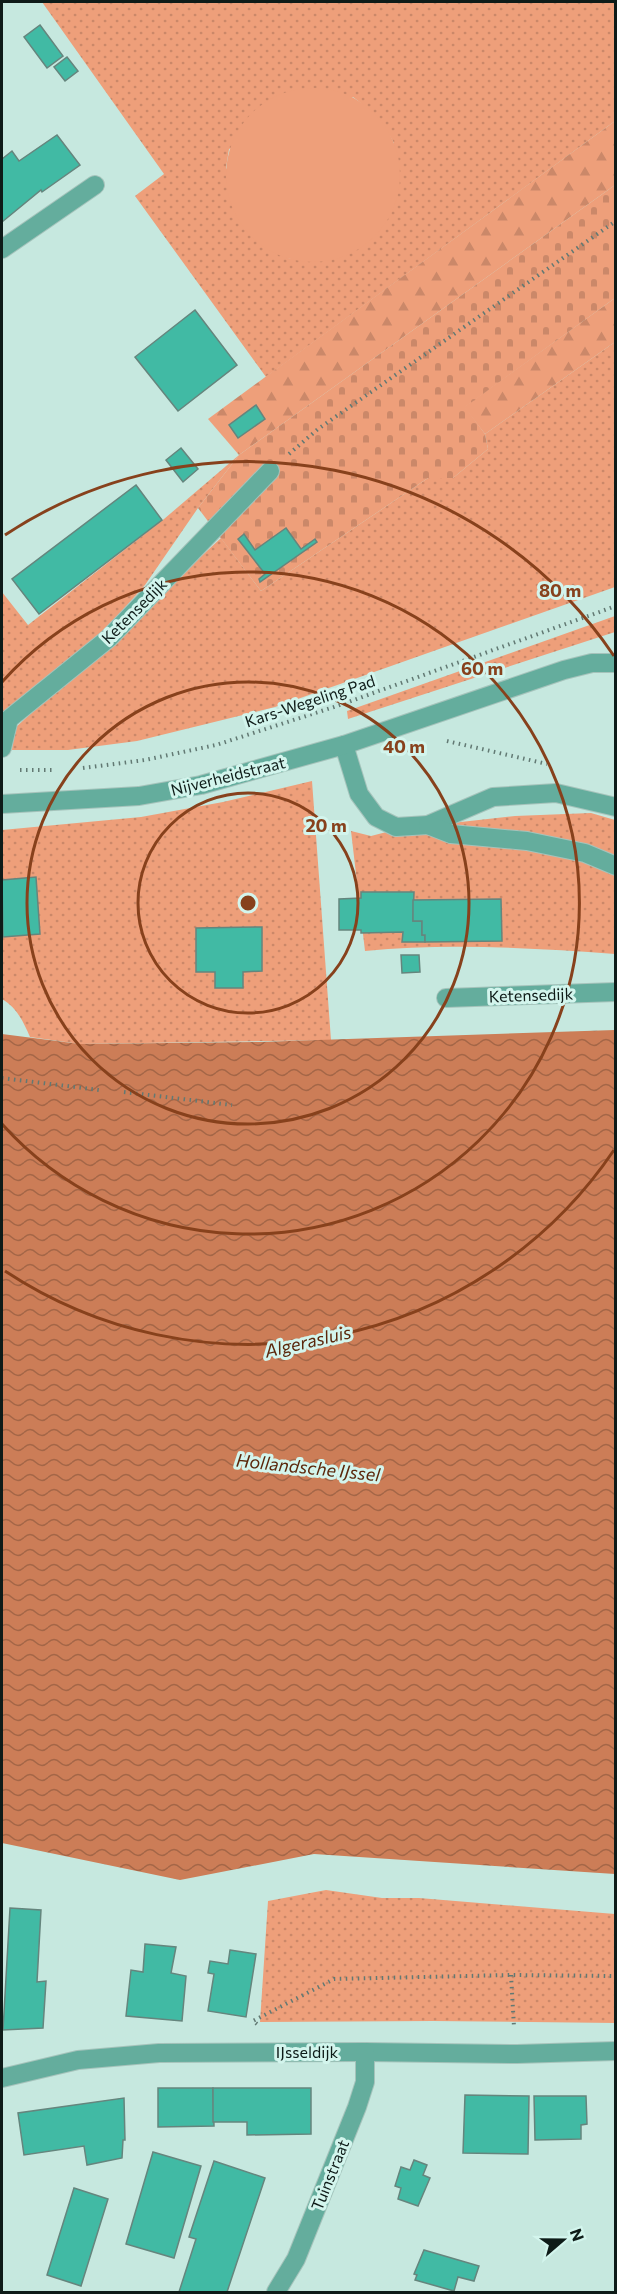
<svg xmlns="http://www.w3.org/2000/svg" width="617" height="2294" viewBox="0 0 617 2294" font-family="Commissioner,sans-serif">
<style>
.grass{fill:url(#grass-dots);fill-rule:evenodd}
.forest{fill:url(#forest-firs)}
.cemetery{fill:url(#cemetery-stones)}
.green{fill:#ee9f7a}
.water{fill:url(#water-waves)}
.building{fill:#41baa4;stroke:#65857d;stroke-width:1.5}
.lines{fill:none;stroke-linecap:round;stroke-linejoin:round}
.minor-casing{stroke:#a5c3bb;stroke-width:20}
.path{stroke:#627973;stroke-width:4;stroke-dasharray:1.5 4.5;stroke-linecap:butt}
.minor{stroke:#64ad9d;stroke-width:18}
.ring{fill:none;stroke:#87411c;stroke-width:3}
.labels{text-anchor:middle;stroke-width:6;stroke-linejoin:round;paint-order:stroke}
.street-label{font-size:16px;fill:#0e1b18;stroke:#d3f5ed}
.water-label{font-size:18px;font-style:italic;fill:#5b270b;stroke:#d3f5ed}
.centre{fill:#87411c;stroke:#d3f5ed;stroke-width:3}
.ring-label{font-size:18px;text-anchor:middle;font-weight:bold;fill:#87411c;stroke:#d3f5ed;stroke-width:6;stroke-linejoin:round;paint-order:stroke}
</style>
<defs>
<pattern id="grass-dots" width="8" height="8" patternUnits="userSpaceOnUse" patternTransform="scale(1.5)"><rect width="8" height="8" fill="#ee9f7a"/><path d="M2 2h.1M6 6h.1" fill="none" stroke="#cb8869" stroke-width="1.8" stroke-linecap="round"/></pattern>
<pattern id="forest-firs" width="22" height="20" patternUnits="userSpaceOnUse" patternTransform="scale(1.5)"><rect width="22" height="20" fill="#ee9f7a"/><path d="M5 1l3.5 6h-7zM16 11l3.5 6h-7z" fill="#cb8869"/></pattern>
<pattern id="cemetery-stones" width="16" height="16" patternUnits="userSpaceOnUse" patternTransform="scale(1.5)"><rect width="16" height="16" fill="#ee9f7a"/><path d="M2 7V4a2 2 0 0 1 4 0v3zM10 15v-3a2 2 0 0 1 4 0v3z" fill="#cb8869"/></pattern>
<pattern id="water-waves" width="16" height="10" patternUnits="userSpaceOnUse" patternTransform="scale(1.5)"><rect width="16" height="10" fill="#cc7d57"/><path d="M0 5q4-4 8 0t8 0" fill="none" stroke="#a46647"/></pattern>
</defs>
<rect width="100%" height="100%" fill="#c6e8df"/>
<!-- grass -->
<g class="grass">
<path d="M42,2h573v119l-349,256 -131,-181 29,-22zM353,97c19,14 30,26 41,46l-34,104c-24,13 -45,16 -72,11l-62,-90 3,-19z"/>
<path d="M615,342v245l-340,120 -138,34 -69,9h-56l2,-21 207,-191 40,53 167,-113h25l35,-29 -3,-15z"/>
<path d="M239,455l-41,53 -53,77 -59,66 -84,63v-122l26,33 136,-106z"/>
<path d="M615,616v16l-267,87 -1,-8z"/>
<path d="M312,781l19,259 -251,4 -50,-7c-7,-16 -13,-29 -28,-38v-169l139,-13 82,-15z"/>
<path d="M591,813l24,7v134c-83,-6 -167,-11 -250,-3l-14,-120 20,5 27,-7 117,-13z"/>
<path d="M326,1890l56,8h37l196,16v109l-182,-2 -173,1 8,-121z"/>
</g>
<!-- forest -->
<g class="forest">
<path d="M615,121v64l-376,270 -31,-36z"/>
<path d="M615,298v44l-130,92 -21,-27z"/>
</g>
<!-- cemetery -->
<path class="cemetery" d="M615,185v113l-150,109 20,27 3,15 -35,29h-25l-167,113 -63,-83 41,-53z"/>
<!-- green -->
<circle class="green" cx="313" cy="175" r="87"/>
<!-- water -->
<path class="water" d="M615,1030v844l-301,-20 -134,26 -178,-37v-809l78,10 179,-2z"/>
<!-- building -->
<g class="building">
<path d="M40,25l23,31 -16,12 -23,-31z"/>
<path d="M67,57l11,14 -13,10 -11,-14z"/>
<path d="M57,135l23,30 -38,27 -1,-2 -39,32v-63l10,-8 7,10z"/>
<path d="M195,310l42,55 -59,46 -43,-54z"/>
<path d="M256,405l9,14 -27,19 -9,-13z"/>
<path d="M181,448l17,21 -15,13 -17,-22z"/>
<path d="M136,485l26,35 -123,94 -27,-35z"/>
<path d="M286,528l15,21 14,-10 2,3 -57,40 -1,-3 6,-5 -27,-35 6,-5 11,16z"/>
<path d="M36,877l4,57 -37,3 -1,-57z"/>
<path d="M361,892h53l-1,29h9v14h3v7h-23l1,-10 -42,1v-3h-22v-31l22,-1z"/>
<path d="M501,899l1,42 -77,1v-7h-3v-14h-9v-21z"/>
<path d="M262,927v44l-19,1v16h-28v-16h-19v-44z"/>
<path d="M401,955h18l1,17 -18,1z"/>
<path d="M10,1908l31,2 -4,72 9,-1 -3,47 -40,2z"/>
<path d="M145,1944l31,3 -5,26 15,3 -4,45 -56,-5 5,-46 12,2z"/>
<path d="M230,1950l26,4 -10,63 -38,-6 6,-37 -6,-1 2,-12 18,3z"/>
<path d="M158,2088h55l1,38 -56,1z"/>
<path d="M213,2088h98v46l-64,1v-13h-34z"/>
<path d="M465,2095l64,1 -1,58 -65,-1z"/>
<path d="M534,2096h52l1,28 -6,1v14l-46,1z"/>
<path d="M124,2098l1,42h-2l-1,18 -35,7 -3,-19 -60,9 -6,-42z"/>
<path d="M153,2152l48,14 -27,92 -48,-14z"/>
<path d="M414,2160l13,5 -4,10 7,3 -12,28 -20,-7 3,-11 -6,-2 6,-19 9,3z"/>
<path d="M214,2161l51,17 -38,114h-48l17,-53 -7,-2z"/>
<path d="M74,2188l34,11 -27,87 -34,-11z"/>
<path d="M424,2250l55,16 -5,15 -16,-4 -4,14 -39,-11 2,-5 -3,-1z"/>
</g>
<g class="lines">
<!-- minor casing -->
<g class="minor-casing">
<g id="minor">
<path d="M2,249l93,-64"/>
<path d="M344,745l15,49 17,23 20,10 32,-2 65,-28 63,-4 60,14"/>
<path d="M2,748l7,-29 100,-81 161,-167"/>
<path d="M2,804l137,-8 62,-11 143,-40 220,-75 28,-7h24"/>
<path d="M428,825l23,9 76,7 58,12 31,13"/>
<path d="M446,998l170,-6"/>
<path d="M2,2078l76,-18 81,-7 206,-1 152,2 99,-3"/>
<path d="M276,2292l20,-33 61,-152 8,-25v-30"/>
</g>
</g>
<!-- path -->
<g class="path">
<path d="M289,454l29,-25 298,-208"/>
<path d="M447,741l100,23"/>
<path d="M83,768l62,-8 71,-15 121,-39 279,-100"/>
<path d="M20,770h32"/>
<path d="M2,1078l97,12"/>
<path d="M124,1092l108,13"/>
<path d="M511,1975l3,52"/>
<path d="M257,2024l-4,-3 81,-42 177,-4 105,1"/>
</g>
<!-- minor -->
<use href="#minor" class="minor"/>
</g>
<!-- distance rings -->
<g class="ring">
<circle cx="248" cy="903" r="110"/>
<circle cx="248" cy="903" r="221"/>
<path d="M2 682A331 331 0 1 1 2 1124"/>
<path d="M614 1150A441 441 0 0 1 5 1271M5 535A441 441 0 0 1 614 656"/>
</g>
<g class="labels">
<!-- street labels -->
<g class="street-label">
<text transform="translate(134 611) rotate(-45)" y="6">Ketensedijk</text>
<text transform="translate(310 701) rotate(-18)" y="6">Kars-Wegeling Pad</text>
<text transform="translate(228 776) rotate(-14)" y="6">Nijverheidstraat</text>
<text transform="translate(531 995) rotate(-2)" y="6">Ketensedijk</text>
<text x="307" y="2058">IJsseldijk</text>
<text transform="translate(330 2175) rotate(-68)" y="6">Tuinstraat</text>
</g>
<!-- water labels -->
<g class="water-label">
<text transform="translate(308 1342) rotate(-13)" y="6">Algerasluis</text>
<text transform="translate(308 1468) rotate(6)" y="6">Hollandsche IJssel</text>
</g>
</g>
<circle cx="248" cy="903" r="9" class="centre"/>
<g class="ring-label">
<text x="560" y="597">80 m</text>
<text x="482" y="675">60 m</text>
<text x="404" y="753">40 m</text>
<text x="326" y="832">20 m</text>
</g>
<!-- border -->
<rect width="617" height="2294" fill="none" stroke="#0e1b18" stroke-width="6"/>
<!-- north arrow -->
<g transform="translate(563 2240) rotate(70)" stroke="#d3f5ed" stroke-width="4.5" paint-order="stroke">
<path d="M0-4.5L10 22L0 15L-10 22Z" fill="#0e1b18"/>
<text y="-9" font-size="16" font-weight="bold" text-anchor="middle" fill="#0e1b18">N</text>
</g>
</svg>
